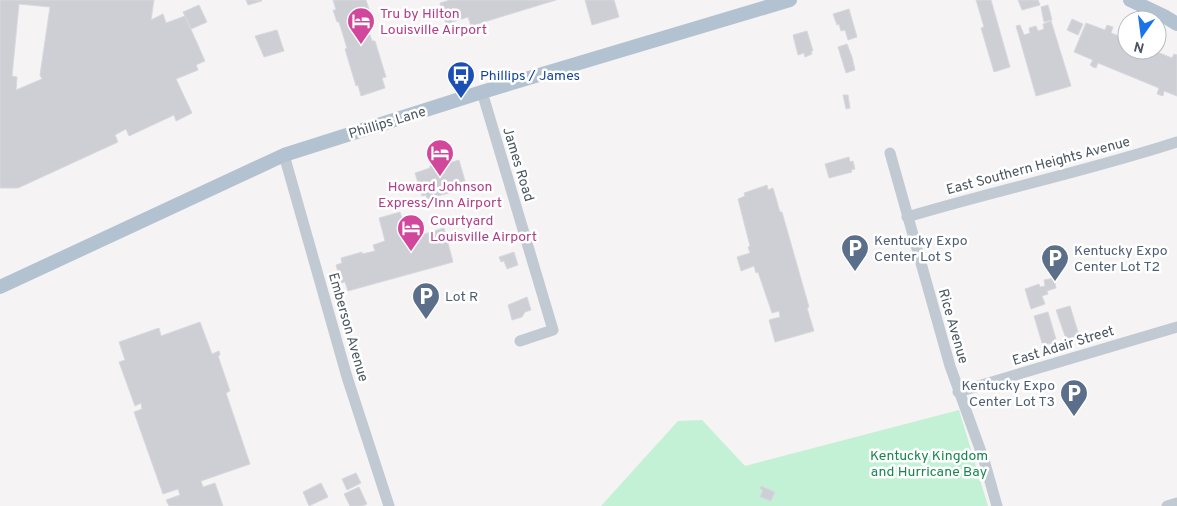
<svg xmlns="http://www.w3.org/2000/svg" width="1177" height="506" viewBox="0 0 1177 506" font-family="Overpass,sans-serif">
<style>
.green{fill:#c3f1d5}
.building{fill:#cdcfd5;stroke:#d7d9de;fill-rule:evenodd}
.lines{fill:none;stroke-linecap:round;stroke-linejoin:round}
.minor{stroke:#c1cad2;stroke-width:11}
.major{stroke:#b3c2d1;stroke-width:14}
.labels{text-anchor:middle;stroke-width:5;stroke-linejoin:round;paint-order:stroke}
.hotel-label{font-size:14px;fill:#b23c85;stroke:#fff;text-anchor:start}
.transit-label{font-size:14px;fill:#164399;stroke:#fff;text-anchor:start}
.street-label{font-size:14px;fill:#4a5661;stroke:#fff}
.service-label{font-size:14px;fill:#4e5e75;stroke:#fff;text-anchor:start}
.park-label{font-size:14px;fill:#17864f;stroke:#fff}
</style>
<rect width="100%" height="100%" fill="#f5f3f3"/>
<!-- green -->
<path class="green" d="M959,410l29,96h-387l77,-85 24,-1 43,46z"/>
<!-- building -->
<g class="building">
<path d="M0,0h154l-3,20 12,-6 3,9 19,-7 20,45 -9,4 2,5 -22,9 16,34 -16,8 -2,-6 -45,21 -3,-7 -11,6 3,7 -100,46h-18zM19,4l31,3 -10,68 2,4 -26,11 1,-13 -5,-1z"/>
<path d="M246,0h15l1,1 -14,4z"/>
<path d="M333,0h33l8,24 -7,2 5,15h3l11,36 -4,1 3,10 -24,8 -3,-11 -2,1 -11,-37 2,-1 -8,-26h-2l-4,-12h3z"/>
<path d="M450,0h106l-85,26 -3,-9 -22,7 -6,-21z"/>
<path d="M585,0h29l5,17 -27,8z"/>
<path d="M976,0h15l19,67 -16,5 -13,-44 3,-1z"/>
<path d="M1018,0h20l2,5 -18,5z"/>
<path d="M199,5l8,17 -16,7 -8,-17z"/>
<path d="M1048,5l4,15 -8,2 -3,-15z"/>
<path d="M849,9l8,28 -9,3 -3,-10 -4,1 -2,-7 -2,1 -4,-11z"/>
<path d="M1072,19l11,5 -5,11 -11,-5z"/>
<path d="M1051,21l20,65 -35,10 -20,-70 4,-1 4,10 6,-2 -1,-5 7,-2 2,5 6,-2 -1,-5z"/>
<path d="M1086,23l19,7 2,-5 6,2 -2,6 16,6v11h25l20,8 2,-4 3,1v41l-13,-5 -1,5 -6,-2 2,-6 -61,-25 -2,5 -3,-1 -3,-2 3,-5 -19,-8z"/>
<path d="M277,30l7,21 -20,6 -9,-21z"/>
<path d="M807,31l6,20h-2l1,3 -7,3 -1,-4 -6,2 -5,-20z"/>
<path d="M847,44l5,13 3,13 -9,3 -8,-26z"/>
<path d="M843,95h5l2,13 -4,1z"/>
<path d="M849,157l1,5 3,-1 2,8 -4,1 1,2 -23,6 -4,-14z"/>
<path d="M459,160l8,28 -40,11 -1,-4 -4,1 -7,-23 15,-5v-2l19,-5v2z"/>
<path d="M767,185l1,5 5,-2 7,24h2l27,95 -2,1 7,23 -39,11 -6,-22 11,-3 -1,-6 -7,2 -14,-41 -2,1 -2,-7 -13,5 -4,-14 13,-4 -2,-6 2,-1 -12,-47 7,-3 -1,-3z"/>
<path d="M400,212l7,23h1l2,6 12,-4 -1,-2 23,-7 9,34 -105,29 -3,-9 -4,1 -5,-18 6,-2 -1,-5 21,-6v2l13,-3 -2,-6 12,-4 -6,-23z"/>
<path d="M514,252l4,13 -11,4 -3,-8 -3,1 -2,-5z"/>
<path d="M1054,278l2,10 -9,3 1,3 -6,2 3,8 -14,5 -6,-20 14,-5 1,3 5,-1 -1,-6z"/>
<path d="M527,297l4,13 -6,2 -3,5 -10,3 -4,-15z"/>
<path d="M1070,306l8,26 -2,1 1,3 -10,3 -1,-3h-1l-9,-26z"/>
<path d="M1048,312l8,27 -2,1 1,2 -10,3v-2h-3l-8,-27z"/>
<path d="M200,322l12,32 7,-3 1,4 -2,1 12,35 -4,2 24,71 -49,17 2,6 12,-4 8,23h-54l-3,-6 14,-5 -2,-6 -15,5 -29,-82 8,-3 -1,-6 -6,3 -16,-44 6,-2 -6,-18 40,-14 2,8z"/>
<path d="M356,473l5,10 -14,7 -5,-11z"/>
<path d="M321,483l7,14 -19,9 -6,-14z"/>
<path d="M761,486l14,6 -4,9 -11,-4 3,-7 -3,-1z"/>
<path d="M359,487l8,17 -5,2h-12l-6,-12z"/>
</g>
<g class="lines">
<!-- minor -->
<g class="minor">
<path d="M482,92l71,238 -33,11"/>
<path d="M890,153l60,213 34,94 13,46"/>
<path d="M284,155l63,222 42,129"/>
<path d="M907,217c90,-27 181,-46 270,-75"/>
<path d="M958,392l219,-65"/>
<path d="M1167,506l10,-3"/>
</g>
<!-- major -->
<g class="major">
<path d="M1130,0l34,16 13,8"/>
<path d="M0,287l284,-132 198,-63 308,-92"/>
</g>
</g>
<!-- icons -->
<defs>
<g id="hotel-pin" transform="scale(1.4375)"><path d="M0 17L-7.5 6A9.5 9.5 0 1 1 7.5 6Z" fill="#d1479c" stroke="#fff"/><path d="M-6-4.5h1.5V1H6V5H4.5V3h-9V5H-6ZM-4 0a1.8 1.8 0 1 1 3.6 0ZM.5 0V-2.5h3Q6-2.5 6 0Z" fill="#fff"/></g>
<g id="bus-pin" transform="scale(1.4375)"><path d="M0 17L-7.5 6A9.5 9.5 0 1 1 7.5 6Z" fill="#1a4fb4" stroke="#fff"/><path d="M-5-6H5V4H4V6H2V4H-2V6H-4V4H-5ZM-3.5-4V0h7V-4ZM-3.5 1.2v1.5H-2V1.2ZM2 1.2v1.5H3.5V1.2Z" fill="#fff"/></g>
<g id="parking-pin" transform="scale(1.4375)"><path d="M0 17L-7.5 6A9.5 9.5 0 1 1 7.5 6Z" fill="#5c6f8a" stroke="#fff"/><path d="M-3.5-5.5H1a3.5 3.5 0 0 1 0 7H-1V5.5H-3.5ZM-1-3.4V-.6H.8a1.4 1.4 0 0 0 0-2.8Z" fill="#fff"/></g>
</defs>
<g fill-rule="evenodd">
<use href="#hotel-pin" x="361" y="21"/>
<use href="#bus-pin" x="461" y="75"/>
<use href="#hotel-pin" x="440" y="153"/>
<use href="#hotel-pin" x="411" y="228"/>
<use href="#parking-pin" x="855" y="248"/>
<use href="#parking-pin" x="1055" y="258"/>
<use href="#parking-pin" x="426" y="296"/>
<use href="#parking-pin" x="1074" y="393"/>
</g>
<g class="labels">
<!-- hotel labels -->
<g class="hotel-label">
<text x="380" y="18">Tru by Hilton<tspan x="380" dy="16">Louisville Airport</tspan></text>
<text x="440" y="191" text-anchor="middle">Howard Johnson<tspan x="440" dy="16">Express/Inn Airport</tspan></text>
<text x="430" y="225">Courtyard<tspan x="430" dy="16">Louisville Airport</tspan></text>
</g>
<!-- transit labels -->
<g class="transit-label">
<text x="480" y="80">Phillips / James</text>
</g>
<!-- street labels -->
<g class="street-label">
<text transform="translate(387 122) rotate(-17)" y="5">Phillips Lane</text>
<text transform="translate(519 164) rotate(73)" y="5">James Road</text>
<text transform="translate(1038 165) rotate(-15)" y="5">East Southern Heights Avenue</text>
<text transform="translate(954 326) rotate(74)" y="5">Rice Avenue</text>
<text transform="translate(349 327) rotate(74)" y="5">Emberson Avenue</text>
<text transform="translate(1063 345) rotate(-17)" y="5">East Adair Street</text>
</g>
<!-- service labels -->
<g class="service-label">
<text x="874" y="245">Kentucky Expo<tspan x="874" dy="16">Center Lot S</tspan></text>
<text x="1074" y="255">Kentucky Expo<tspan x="1074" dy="16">Center Lot T2</tspan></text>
<text x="445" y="301">Lot R</text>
<text x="1055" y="390" text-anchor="end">Kentucky Expo<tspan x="1055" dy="16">Center Lot T3</tspan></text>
</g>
<!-- park labels -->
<g class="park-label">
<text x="929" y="460">Kentucky Kingdom<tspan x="929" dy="16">and Hurricane Bay</tspan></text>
</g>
</g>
<!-- north arrow -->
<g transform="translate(1142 35) rotate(194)"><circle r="24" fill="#ffffff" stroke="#b7bbc0"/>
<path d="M0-4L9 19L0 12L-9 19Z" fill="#1a73e8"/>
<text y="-8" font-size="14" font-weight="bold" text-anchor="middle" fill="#4a5661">N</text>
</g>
</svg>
